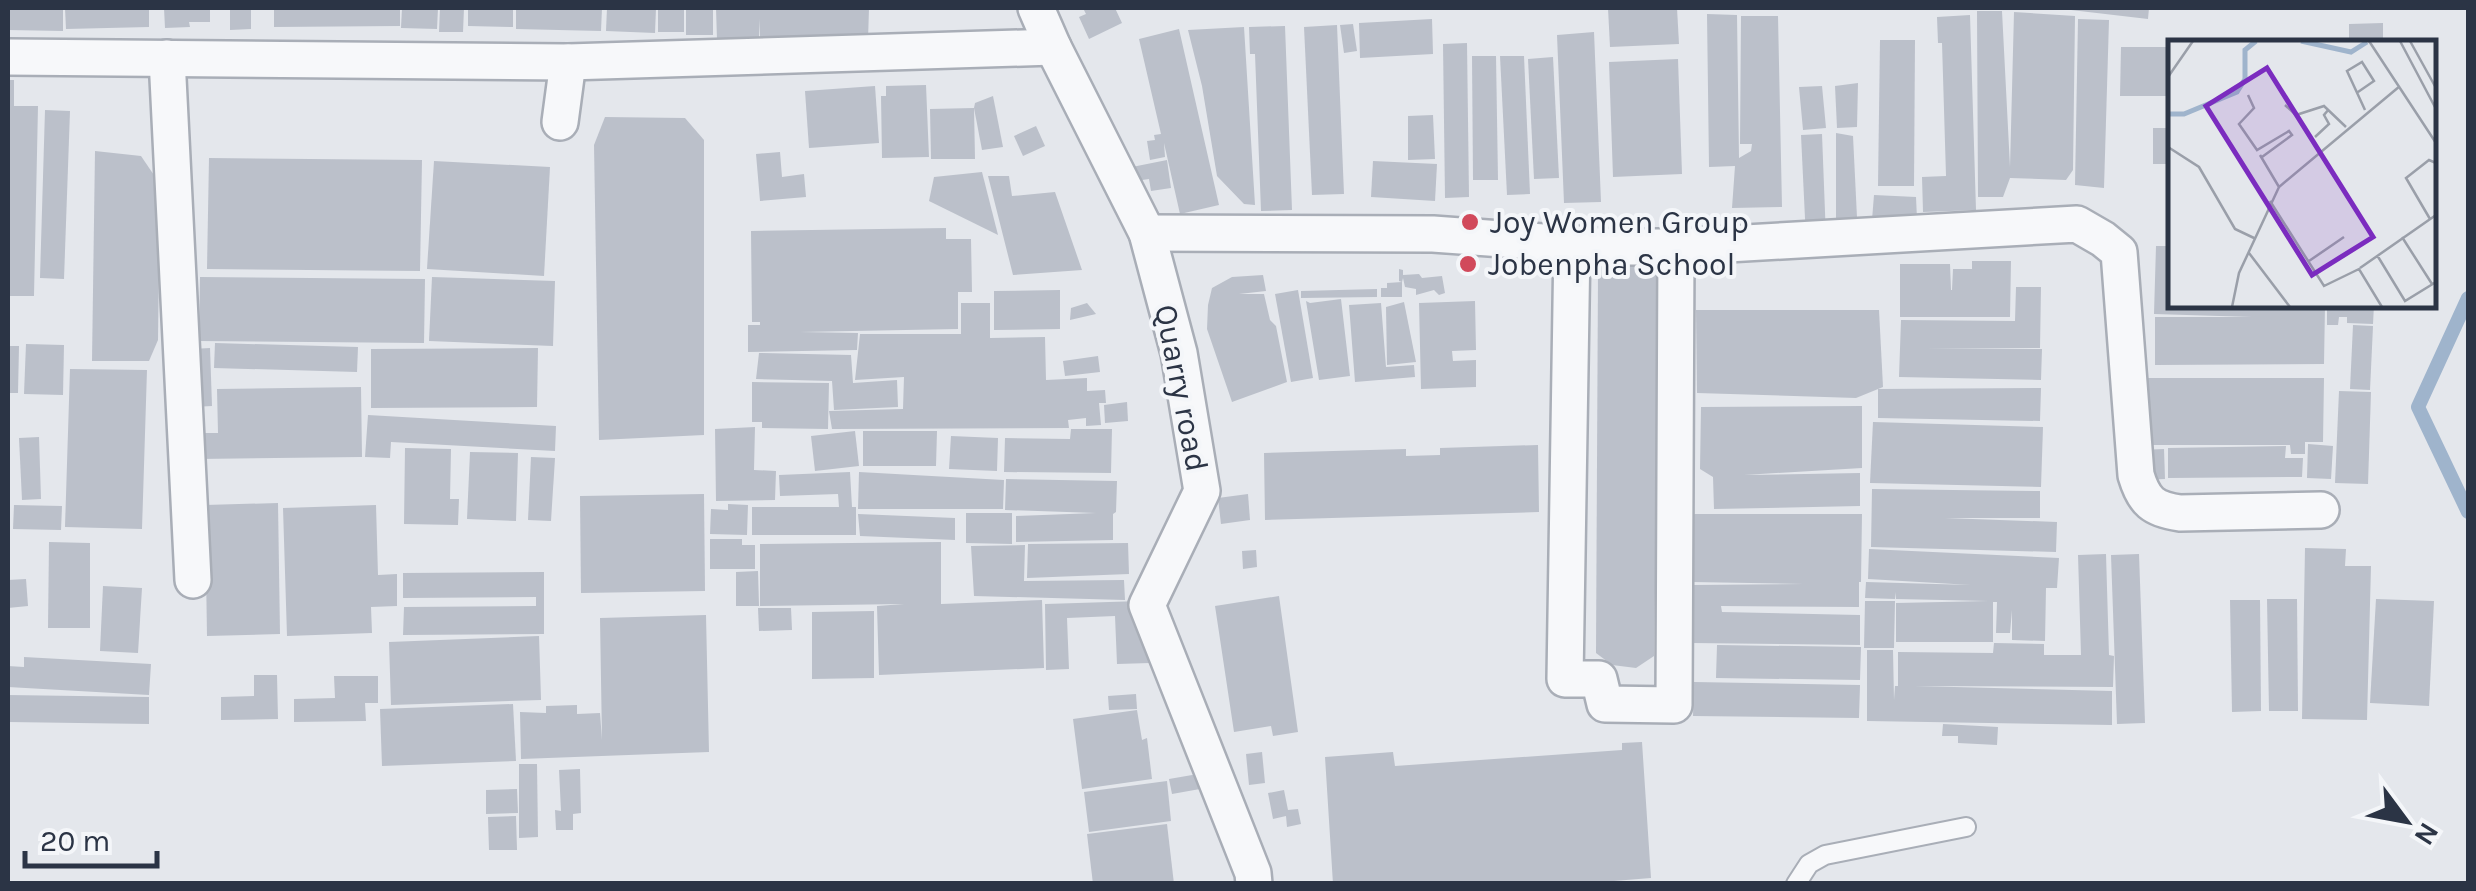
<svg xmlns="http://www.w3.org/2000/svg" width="2476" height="891" viewBox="0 0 2476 891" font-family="Karla,sans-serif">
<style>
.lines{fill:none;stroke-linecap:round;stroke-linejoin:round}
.stream{stroke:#9fb4cc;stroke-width:14}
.building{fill:#bbc0ca}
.service-casing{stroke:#a9aeb7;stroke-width:22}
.minor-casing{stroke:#a9aeb7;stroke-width:40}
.service{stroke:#f7f8fa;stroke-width:18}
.minor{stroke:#f7f8fa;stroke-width:35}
.poi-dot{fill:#d1495b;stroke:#f4f6f9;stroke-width:4}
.labels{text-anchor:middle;stroke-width:8;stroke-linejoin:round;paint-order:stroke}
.poi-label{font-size:32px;fill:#2b3445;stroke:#f4f6f9;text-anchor:start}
.street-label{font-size:32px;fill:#2b3445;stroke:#f4f6f9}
.inset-river{fill:none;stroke:#9fb4cc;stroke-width:5}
.inset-road{fill:none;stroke:#9a9fa9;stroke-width:2.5}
.view{fill:#7b2cbf;fill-opacity:0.15;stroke:#7b2cbf;stroke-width:5}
.inset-edge{fill:none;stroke:#2b3445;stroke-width:5}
</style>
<rect width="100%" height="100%" fill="#e4e7ec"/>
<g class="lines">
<!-- stream -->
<path class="stream" d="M2468,298l-50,109 50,105"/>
</g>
<!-- building -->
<g class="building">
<path d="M8,8h55v23l-55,-1z"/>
<path d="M65,8h84v19l-83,2z"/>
<path d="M164,8h46v14h-21l1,5 -25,1z"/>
<path d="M230,8h21v21l-21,1z"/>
<path d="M274,8h126v18l-126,1z"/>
<path d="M402,8h36l-1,21 -36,-1z"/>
<path d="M440,8h24l-1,24h-24z"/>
<path d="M468,8h45v19l-45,-1z"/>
<path d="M516,8h86l-1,23 -85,-2z"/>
<path d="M607,8h49l-1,25 -49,-2z"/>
<rect x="658" y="8" width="26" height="24"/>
<rect x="686" y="8" width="27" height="27"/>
<path d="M716,8h153l-1,32 -49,-4 -59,2v-19l-1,18 -42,3z"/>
<path d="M1083,8h32l7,15 -33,16 -10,-22 7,-3z"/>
<path d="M1608,8h69l2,36 -69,3z"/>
<path d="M2071,8h78l-1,11 -77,-9z"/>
<path d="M1977,11h25l8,156 4,-155 61,4 -2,154 -7,10 -56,-2 -7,19h-25z"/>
<path d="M1707,14l30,1 2,143 12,-7 1,-7h-12l1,-128h37l4,191 -50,1 3,-42 -26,1z"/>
<path d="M1970,15l6,195 -53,2 -1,-35 24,-1 -4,-133h-4l-1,-26z"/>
<path d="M1432,19l1,35 -73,4 -1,-35z"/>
<path d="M2078,19l31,1 -5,168 -29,-3z"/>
<path d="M2383,23v19h-34v-18z"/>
<path d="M1353,24l4,27 -13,2 -4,-28z"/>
<path d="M1337,25l7,169 -32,1 -8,-168z"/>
<path d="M1285,26l7,184 -31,1 -6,-157h-5l-1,-27z"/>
<path d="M1244,27l11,178 -11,-1 -27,-28 -15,-90 -14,-56z"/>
<path d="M1179,29l40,176 -39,9 -16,-71 1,14 -15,3 -3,-19 8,-1 -1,-5 7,-1 -22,-95z"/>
<path d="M1594,32l7,170 -37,1 -7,-168z"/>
<path d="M1880,40h35l-1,146h-36z"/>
<path d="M1467,43l2,154 -24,1 -2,-154z"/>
<path d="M2121,47h50v49h-51z"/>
<path d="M1472,56h24l2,124h-25z"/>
<path d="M1500,56h24l6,138 -23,1z"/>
<path d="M1553,57l6,121 -25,1 -6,-120z"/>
<path d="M1678,59l4,115 -69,3 -4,-115z"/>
<path d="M8,80h6v26h24l-4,190h-26z"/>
<path d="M1858,83l-1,44 -20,1 -2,-42z"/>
<path d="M926,85l3,72 -47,1 -1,-62h5v-10z"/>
<path d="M875,86l4,57 -70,5 -4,-57z"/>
<path d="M1822,86l4,42 -23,2 -4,-43z"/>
<path d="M993,96l10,51 -21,3 -8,-42 1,-5z"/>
<path d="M974,108l1,51h-44l-1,-50z"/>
<path d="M45,110l25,1 -6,168 -24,-1z"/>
<path d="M1433,115l2,44 -27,1v-44z"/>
<path d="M605,117l80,1 19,22v295l-105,5 -5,-295z"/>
<path d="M1036,126l9,20 -22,10 -9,-20z"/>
<rect x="2153" y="128" width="18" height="36"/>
<path d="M1836,133l17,3 5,102h-22z"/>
<path d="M1822,134l4,104 -20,1 -5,-104z"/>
<path d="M95,151l46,5 19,28 -2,156 -9,21h-57z"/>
<path d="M780,152l2,25 22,-3 2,23 -46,4 -4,-47z"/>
<path d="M209,158l213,2 -2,111 -213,-2z"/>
<path d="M1167,160l4,28 -20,3 -2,-12 -14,2 -3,-14z"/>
<path d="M434,161l116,6 -6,109 -117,-7z"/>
<path d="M1373,161l64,3 -2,37 -64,-4z"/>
<path d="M982,172l16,63 -69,-34 5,-24z"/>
<path d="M988,176h21l3,20 43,-4 27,78 -69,5z"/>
<path d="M1874,195l42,2 1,22 -45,1z"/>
<path d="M946,228v11h25l1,53h-14v37l-158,3 58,1 -1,17 -109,2v-27h12v-3h-8l-1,-91z"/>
<path d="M2156,246h15v59h154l-1,59 -169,1v-48h97l-98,-3z"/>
<path d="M1607,247l44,1 9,21 -6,387 -18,12 -24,-3 -16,-12 2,-379z"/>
<path d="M1972,261h39l-1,56h-110v-53h50l1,26h1l1,-21h19z"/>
<path d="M1399,269l4,1v5l16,-1 3,4 20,-2 3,17 -6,2 -5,-5 -18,5v-6l-11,-2 -2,-9 -1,4 -3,-1z"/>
<path d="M1263,275l3,16 -27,3h25l6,26 6,6 11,56 -55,20 -25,-73 1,-24 4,-17 20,-11z"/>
<path d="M200,277l225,2 -1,64 -225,-2z"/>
<path d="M432,277l123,4 -2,65 -124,-5z"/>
<path d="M1402,282v15h-21v-9h6v-5z"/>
<path d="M2016,287h25l-1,61 -113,1h115l-1,31 -142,-3 2,-57 114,1z"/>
<path d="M1377,289v8l-76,1v-7z"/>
<path d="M1060,290v39l-66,1v-39z"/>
<path d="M1298,290l15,88 -22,4 -16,-88z"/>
<path d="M1341,299l9,77 -31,4 -13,-79 4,2z"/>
<path d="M1475,301l1,49 -24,1 1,10 23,-1v27l-55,2 -2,-86z"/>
<path d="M1404,302l12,60 -29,3 -1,-58z"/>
<path d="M961,303h29v35l55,-1 1,43 41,-2v13l18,-1 1,13h-7l2,22 -15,1v-8l-18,2 1,8 -237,1 -3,-18 74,-2 1,-32 -49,3 5,-46h101z"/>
<path d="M1087,303l9,11 -26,6 1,-12z"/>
<path d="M1381,303l5,64 28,-2 1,12 -60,5 -6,-77z"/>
<path d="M2327,305h47l-1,19 -26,-1v-6h-8l-1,8h-11z"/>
<path d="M1696,310h183l4,77 -27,11 -159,-5z"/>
<path d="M2353,325l20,1 -3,64 -20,-1z"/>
<path d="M215,343l143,4 -1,25 -143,-4z"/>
<path d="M26,344l38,1 -1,50 -39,-1z"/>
<path d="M8,346h11l-1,47h-10z"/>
<path d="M210,348l2,58 -19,1 -1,-58z"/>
<path d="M538,348l-1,59 -166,1v-59z"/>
<path d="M759,353l92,2 2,28 44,-3 1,27 -64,3 -2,-29 -76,-2z"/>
<path d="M1098,356l2,16 -35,4 -2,-15z"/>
<path d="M70,369l77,1 -5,159 -77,-2z"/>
<path d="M2146,378h178l-1,64h-18v12h-14l-1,-9h-145z"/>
<path d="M752,382l77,1 -1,46 -66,-1v-6h-10z"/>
<path d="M361,387l1,70 -164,2v-26h20l-1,-44z"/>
<path d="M2041,388l-1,33 -162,-3v-29z"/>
<path d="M2339,391l32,1 -3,92 -33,-1z"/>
<path d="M1127,402l1,19 -23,2 -1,-18z"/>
<path d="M1862,406v62l-118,7 116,-2v33l-146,3 -1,-32 -13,-8 1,-62z"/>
<path d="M368,415l188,11 -1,25 -164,-9 -1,16 -25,-1z"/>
<path d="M1873,422l170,5 -2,60 -171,-4z"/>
<path d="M755,427l-1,43 22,1 -1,29 -59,1 -1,-72z"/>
<path d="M1071,429h41l-1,44 -107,-1 1,-34 65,1z"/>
<path d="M855,431l4,35 -44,5 -4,-35z"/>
<path d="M863,431h74l-1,35h-73z"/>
<path d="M951,436l47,2 -1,33 -48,-2z"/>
<path d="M39,437l2,62 -19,1 -3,-62z"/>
<path d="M2308,444l25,2 -2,33 -24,-1z"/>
<path d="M1538,445l1,67 -274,8 -1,-67 142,-4v7l34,-1v-7z"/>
<path d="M2286,446l-1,12h18l-1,19 -134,1v-30z"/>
<path d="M405,448l46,1 -1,50h9l-1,26 -54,-1z"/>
<path d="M2164,449l1,30 -23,1 -2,-30z"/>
<path d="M470,452l48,1 -2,68 -49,-2z"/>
<path d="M531,457l24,1 -4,63 -23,-1z"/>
<path d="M850,472l2,35h4v28h-104v-28h87l-1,-13 -58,2 -1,-21z"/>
<path d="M859,472l145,8 -1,29h-145z"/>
<path d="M1006,479l111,2 -1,31 -3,2v26l-97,2v-26l80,-3 -91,-3z"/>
<path d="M1872,489l168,2v27h-95l112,4 -1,30 -185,-5z"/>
<path d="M704,494l1,97 -124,2 -1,-97z"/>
<path d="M1248,494l2,26 -29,4 -3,-26z"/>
<path d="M278,503l2,131 -73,2 -2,-131z"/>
<path d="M728,504l20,1 -1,30 -37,-1 1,-25 17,1z"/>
<path d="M14,505l48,1 -1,24 -48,-1z"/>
<path d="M376,505l2,70 19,-1v32l-26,1 1,26 -85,3 -4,-128z"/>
<path d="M966,513h46v31l-46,-1z"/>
<path d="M858,514l97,4v22l-95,-4z"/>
<path d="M1692,514h170l-1,68h-2v25l-138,-1 1,6 138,3v30l-168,-2 1,-58 111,-1 -112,-2z"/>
<path d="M710,539h32v6h13v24h-45z"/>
<path d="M49,542l41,1v85h-42z"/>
<path d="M941,542v62l101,-4 2,68 -165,7 -2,-69 27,-2 -144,2v-62z"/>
<path d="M1128,543l1,31 -102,4 1,-34z"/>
<path d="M1025,545l-1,36 100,-1 1,20 -151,-4 -3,-50z"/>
<path d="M2305,548l41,1 -1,17h26l-4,154 -65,-1z"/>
<path d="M1869,549l190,9 -2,30h-11l-1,53 -33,-1v-30l-2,23h-14l1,-31h-4v40h-97v-39l92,-2 -92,-2v-7l-1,7 -30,-1 1,-16 105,3 -103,-6z"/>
<path d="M1256,550l1,17 -14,2 -1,-18z"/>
<path d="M2106,554l3,101 5,1 -1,31 -199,-1 198,5v34l-245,-4v-71h26l1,50 1,-14h3v-34l95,1 1,-10 50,1v11h37l-3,-100z"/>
<path d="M2139,554l6,169 -28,1 -6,-169z"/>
<path d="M758,571l1,35h-23v-34z"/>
<path d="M544,572v62l-141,1 1,-28 132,-1v-9l-133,1v-25z"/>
<path d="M26,579l2,27 -20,2v-28z"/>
<path d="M103,586l39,2 -4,65 -38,-2z"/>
<path d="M1279,596l19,136 -25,4 -2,-10 -37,6 -19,-126z"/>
<path d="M2267,599h30l1,112h-29z"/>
<path d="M2376,599l58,2 -5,105 -59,-3z"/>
<path d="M2230,600h30l1,111 -29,1z"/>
<path d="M1141,601l7,24 2,38 -33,1 -2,-48 -48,2 2,51 -23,1 -1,-66z"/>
<path d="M1865,601h30l-1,47h-30z"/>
<path d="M758,608h33l1,22 -33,1z"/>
<path d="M874,611v67l-62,1v-67z"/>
<path d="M706,615l3,137 -188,7 -1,-47 26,1v-7l31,-1v9l23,-1 2,27 -2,-122z"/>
<path d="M539,636l2,64 -150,5 -2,-63z"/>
<path d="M1717,645l144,2 -1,33 -144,-2z"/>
<path d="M24,657l127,7 -2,31 -141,-8v-21l16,1z"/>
<path d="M254,675h23l1,44 -57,1v-23l33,-1z"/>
<path d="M334,676h44v27h-13l1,18 -72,1v-23l41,-1z"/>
<path d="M1694,682l166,3 -1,33 -166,-2z"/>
<path d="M1136,694l1,15 -28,1 -1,-14z"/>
<path d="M8,695l141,2v27l-141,-2z"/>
<path d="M513,704l3,57 -134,5 -2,-57z"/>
<path d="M1137,710l5,30 5,-2 5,41 -70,10 -9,-70z"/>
<path d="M1943,724l55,3 -1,18 -39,-2v-7h-16z"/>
<path d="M1642,742l9,136 -74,6h-244l-8,-127 68,-5 2,14 227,-16v-7z"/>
<path d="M1262,752l3,31 -16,2 -3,-31z"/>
<path d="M519,764h18l1,73 -19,1z"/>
<path d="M580,769l1,44 -8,1v16h-17l-1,-20 6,1 -2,-41z"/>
<path d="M1198,774l2,15 -28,5 -3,-15z"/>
<path d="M1167,781l4,40 -82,11 -5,-40z"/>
<path d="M517,789l1,24 -32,1v-24z"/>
<path d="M1284,790l4,20 10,-1 3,15 -14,3 -1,-11 -13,3 -5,-26z"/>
<path d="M516,816l1,34h-28l-1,-33z"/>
<path d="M1167,824l7,60h-81l-6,-50z"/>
</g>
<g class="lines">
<!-- service casing -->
<g class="service-casing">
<path id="service" d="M1796,884l13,-20 16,-9 141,-28"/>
</g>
<!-- minor casing -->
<g class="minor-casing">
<g id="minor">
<path d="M1036,8l17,39 94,186 32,120 23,138 -55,114 106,268 1,11"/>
<path d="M8,57l560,5 485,-15"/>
<path d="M167,58l26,522"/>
<path d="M560,122l8,-60"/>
<path d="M1147,233l286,1 178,13h65"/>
<path d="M1572,243l-7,436h34l6,25 69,1 2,-458 401,-23 26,15 16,13 17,223c8,27 17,34 44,38l141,-3"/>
</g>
</g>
<!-- service -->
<use href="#service" class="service"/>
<!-- minor -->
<use href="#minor" class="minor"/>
</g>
<!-- markers -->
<g class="poi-dot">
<circle cx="1470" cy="222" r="10"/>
<circle cx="1468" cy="264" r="10"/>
</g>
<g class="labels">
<!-- poi labels -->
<g class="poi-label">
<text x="1490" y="233">Joy Women Group</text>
<text x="1488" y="275">Jobenpha School</text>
</g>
<!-- street labels -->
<g class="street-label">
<text transform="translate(1182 388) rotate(79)" y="11">Quarry road</text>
</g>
</g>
<!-- overview -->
<g transform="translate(2168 40)">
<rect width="268" height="268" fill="#e4e7ec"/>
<path class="inset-river" d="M133,1l50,11 16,-10M0,74h16l53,-22 8,-13v-29l11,-9"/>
<path class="inset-road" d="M201,1l67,102M232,1l36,68M242,1l26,47M0,37l25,-36M190,52l16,-11 -12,-19 -15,9 18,39M80,55l6,13 -15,16 18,26 32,-19 3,4 -30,22M117,65l11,10 28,-9 22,21M147,97l14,-13 -5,-9 5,-6M0,107l31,20 36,62 19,9M92,115l19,32M102,161l54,85 35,-17 23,38M262,179l-24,-41 23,-18 7,3M234,197l30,47M81,213l41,54M209,215l28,46 31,-19M141,221l35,-24M192,228l76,-53M64,267l7,-34 40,-86 121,-101"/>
<path class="view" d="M99,28l106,169 -61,38 -106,-169z"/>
<rect width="268" height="268" class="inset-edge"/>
</g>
<!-- border -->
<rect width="2476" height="891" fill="none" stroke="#2b3445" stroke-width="20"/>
<!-- north arrow -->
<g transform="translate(2406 821) rotate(122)" stroke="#f4f6f9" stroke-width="8" paint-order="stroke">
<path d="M0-8L18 38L0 25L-18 38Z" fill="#2b3445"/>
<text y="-15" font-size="28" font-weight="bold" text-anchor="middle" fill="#2b3445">N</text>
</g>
<!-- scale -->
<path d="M25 851v15h132v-15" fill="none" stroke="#2b3445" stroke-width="5"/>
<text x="40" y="851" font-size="30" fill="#2b3445" stroke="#f4f6f9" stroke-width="8" paint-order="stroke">20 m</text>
</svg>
